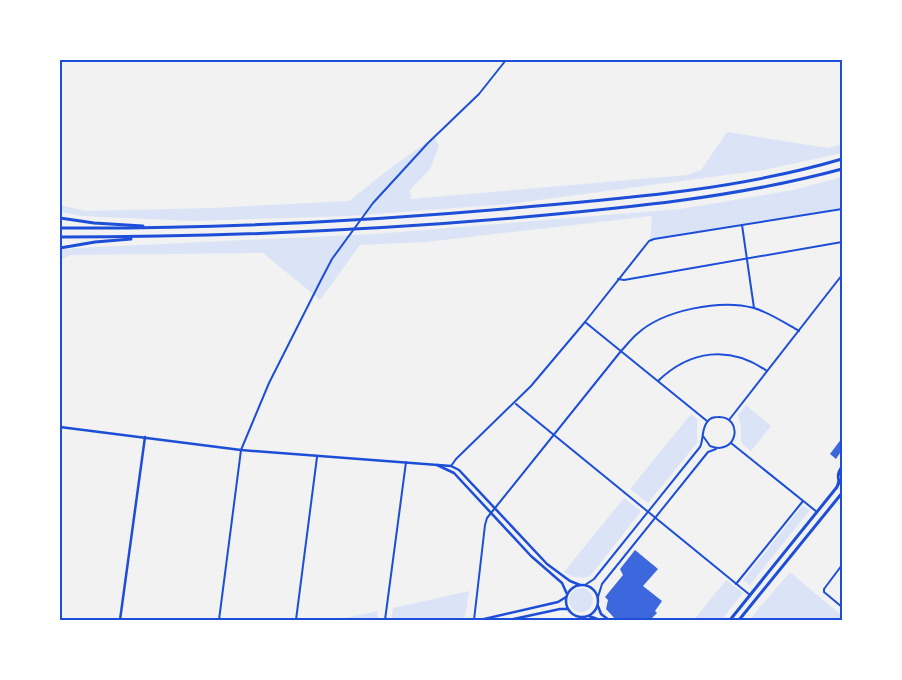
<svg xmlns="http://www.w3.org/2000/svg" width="902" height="680" viewBox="0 0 902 680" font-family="'Nunito Sans',sans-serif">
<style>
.green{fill:#dbe4f7}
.building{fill:#3d67dc}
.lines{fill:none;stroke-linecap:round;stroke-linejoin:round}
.minor{stroke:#1d4ed8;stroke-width:2}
.tertiary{stroke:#1d4ed8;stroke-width:2.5}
.primary{stroke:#1d4ed8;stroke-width:3}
.motorway{stroke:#1d4ed8;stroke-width:3}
.neatline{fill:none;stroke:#1d4ed8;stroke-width:2}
</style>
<rect width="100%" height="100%" fill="#f2f2f2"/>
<!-- green -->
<g class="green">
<path d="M727,132l101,16 14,-4v9l-78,17 -255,34 -160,12 -155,5 -112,-5 -22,-4v-7l26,6 124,-3 139,-7 39,-31 46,-33 5,9 -9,23 -20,21 1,9 276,-24 14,-5z"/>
<path d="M842,177v32l-188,30 -4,2 2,-25 -226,26 -66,3 -40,55 -57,-47 -192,2 -11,5v-10l17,-2 297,-14 306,-25 113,-19z"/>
<path d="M746,405l25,21 -20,25c-14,-11 -9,-8 -10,-23 0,-4 -2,-8 -3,-13z"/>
<path d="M691,414l6,5v24l-49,60 -18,-14z"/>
<path d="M624,498l17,13 -50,64c-9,5 -20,2 -27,-3z"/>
<path d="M803,505l7,5 -60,75 -7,-5z"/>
<path d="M790,572l52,44v4h-91l-1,-1z"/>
<path d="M726,580l17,13 -22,27h-27z"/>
<circle cx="581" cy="600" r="12"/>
<path d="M469,591l-4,26 -15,3h-59l2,-12z"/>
<path d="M378,611l-1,9h-40z"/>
</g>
<!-- building -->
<g class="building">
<path d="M842,438v12l-6,9 -6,-5z"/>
<path d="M635,550l23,19 -15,17 19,15 -7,10 2,2 -7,7h-34l-10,-11 2,-9 -3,-3 18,-22 -3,-6z"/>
</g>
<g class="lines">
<!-- minor -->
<g class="minor">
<path d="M742,225l12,83"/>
<path d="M618,279l6,1 218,-38"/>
<path d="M585,322l122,99"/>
<path d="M658,381c32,-31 72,-36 109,-10"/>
<path d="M516,404l234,191"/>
<path d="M729,420l113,-145"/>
<path d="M731,443l86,69"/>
<path d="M451,466l5,-7 75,-73 54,-64 64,-81 5,-2 188,-30"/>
<path d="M842,565l-18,24v3l18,15"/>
<path d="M736,584l67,-83"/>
<path d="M585,585l9,-6 106,-132c4,-8 1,-19 8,-26 2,-3 6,-4 10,-4 26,-1 20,40 -8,29l-7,-10"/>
<path d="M598,597l4,-13 106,-132 8,-3"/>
<path d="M219,620l22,-170 28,-67 52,-103 11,-21 41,-56 55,-60 51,-49 27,-34"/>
<path d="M296,620l21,-163"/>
<path d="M385,620l21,-158"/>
<path d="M474,620l11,-95 2,-7 134,-167c5,-5 10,-12 16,-17 26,-24 83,-35 117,-26 16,5 31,15 45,23"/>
</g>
<!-- tertiary -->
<g class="tertiary">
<path d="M60,427l181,23 210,16 8,4 88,94 23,17 10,4"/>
<path d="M437,465l17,8 77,83 31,27 5,11"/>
<circle cx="582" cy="601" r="16"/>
<path d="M598,606l3,8 8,6"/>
<path d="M589,616l11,4"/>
<path d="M120,620l25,-183"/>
<path d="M480,620l78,-18 8,-5"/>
<path d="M509,620l51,-11h8"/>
</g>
<!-- primary -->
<g class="primary">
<path d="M842,467c-5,6 -5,13 0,19"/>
<path d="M730,620l107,-133 2,-6"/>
<path d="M739,620l103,-127"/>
</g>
<!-- motorway -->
<g class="motorway">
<path d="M60,218l34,5 49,3"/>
<path d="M60,228c156,1 311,-7 466,-21 105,-9 214,-18 316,-48"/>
<path d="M60,237c152,0 303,-6 454,-19 110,-10 221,-20 328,-49"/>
<path d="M60,248l35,-6 36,-3"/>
</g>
</g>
<!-- border -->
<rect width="902" height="680" fill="none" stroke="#ffffff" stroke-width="122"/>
<rect x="61" y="61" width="780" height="558" class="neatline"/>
</svg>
